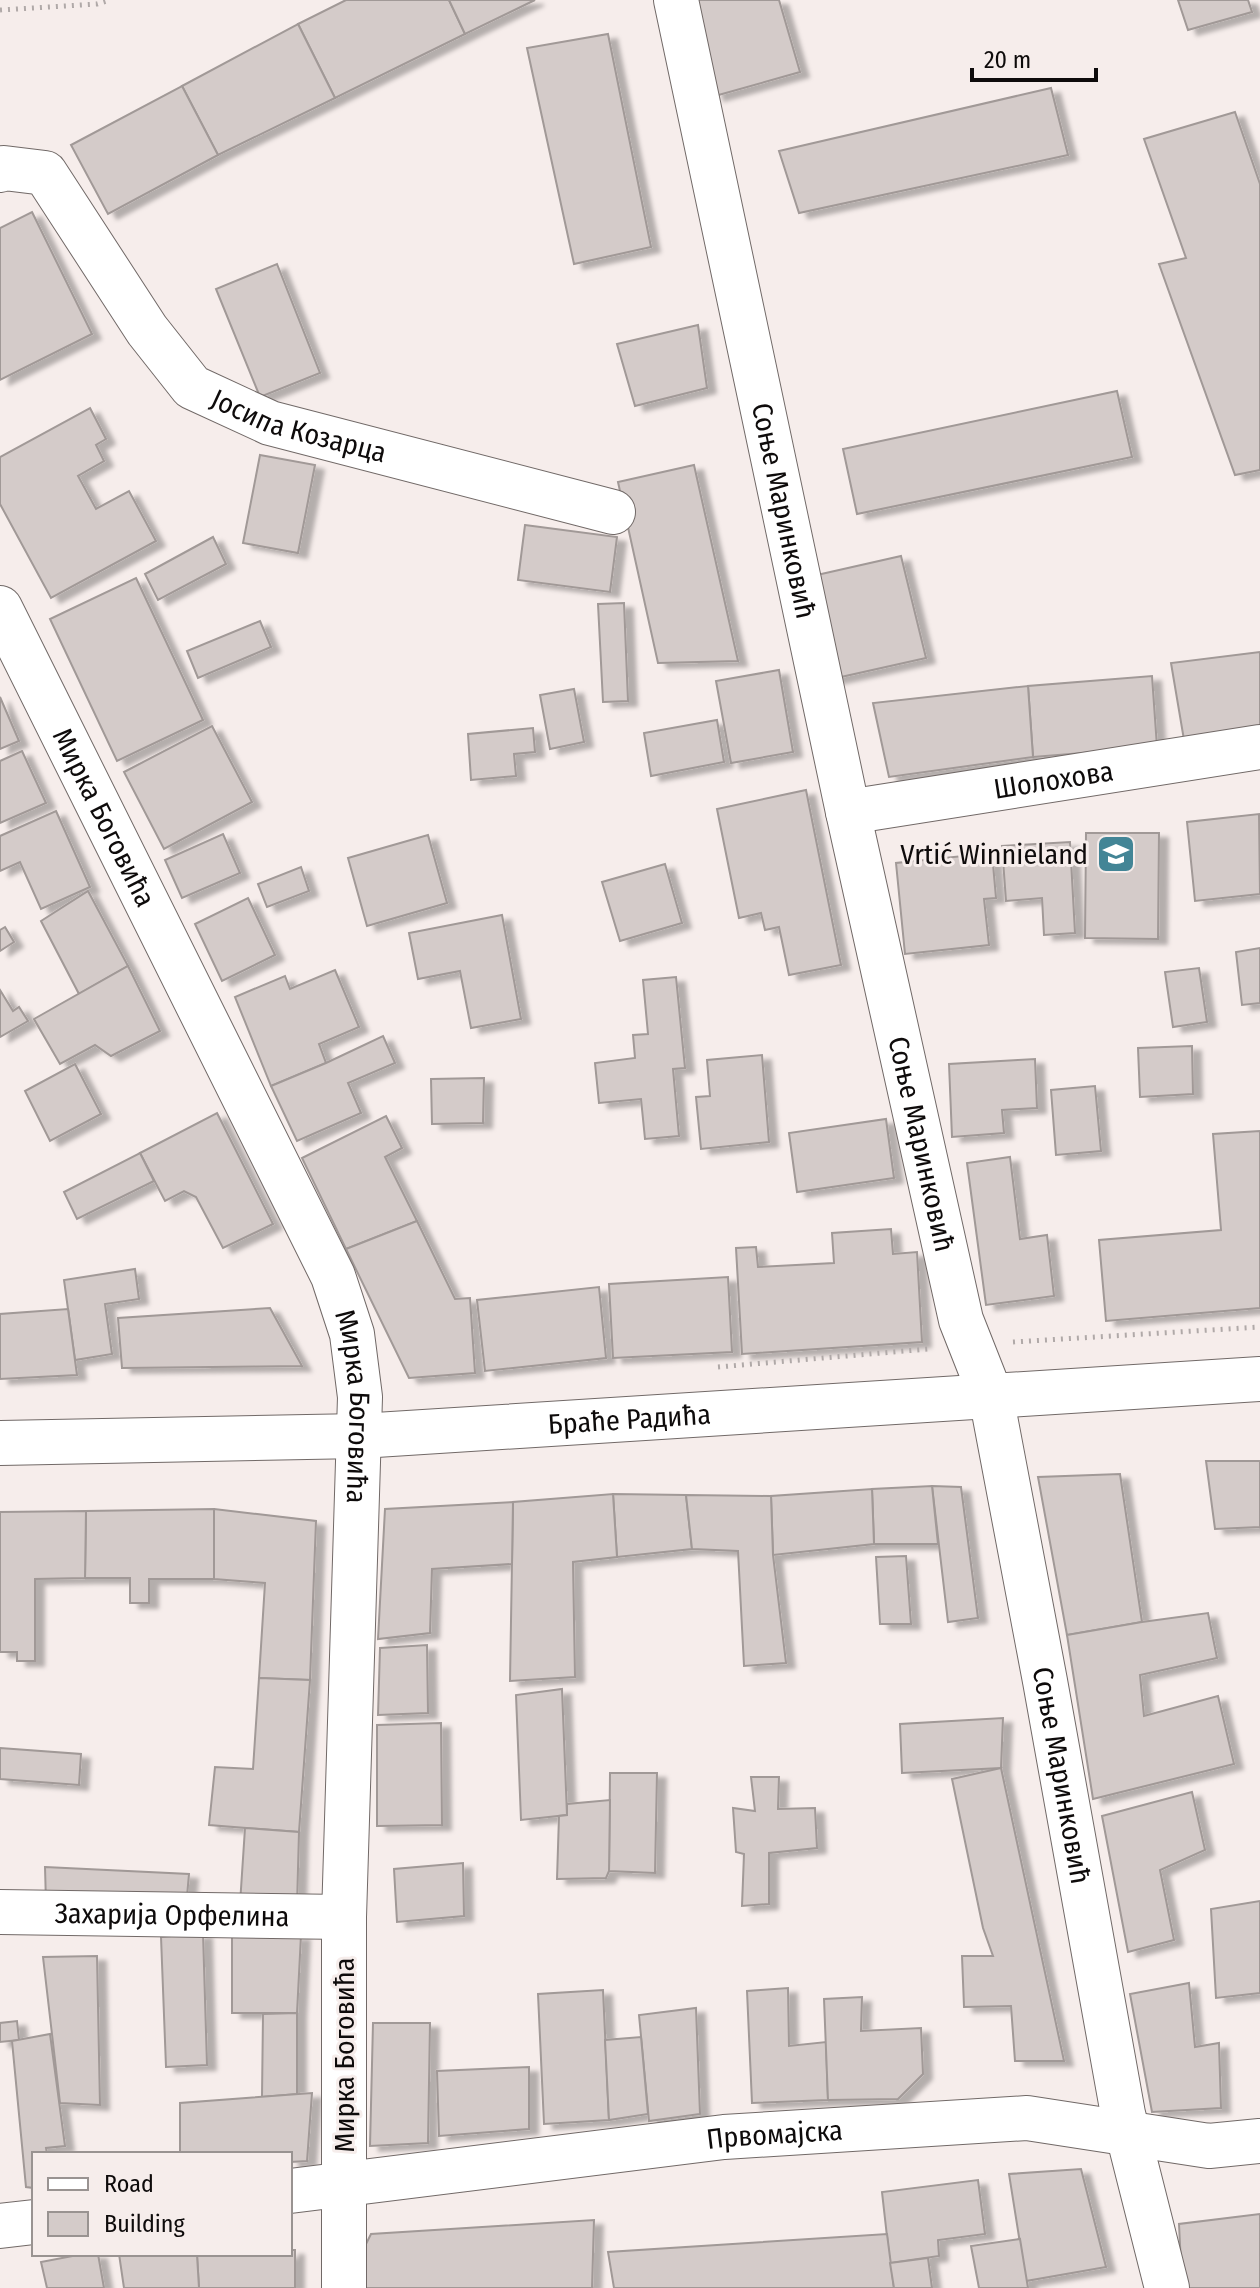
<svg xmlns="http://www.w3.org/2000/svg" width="1260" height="2288" viewBox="0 0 1260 2288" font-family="'Fira Sans Condensed',sans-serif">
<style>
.building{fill:#d4cbc9;stroke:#a19997;stroke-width:2;filter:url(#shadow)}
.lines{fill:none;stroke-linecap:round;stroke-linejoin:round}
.minor-casing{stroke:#716967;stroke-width:46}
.path{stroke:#b0a9a8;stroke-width:5;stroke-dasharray:2 6;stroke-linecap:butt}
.minor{stroke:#fff;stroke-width:44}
.labels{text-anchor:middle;stroke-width:6;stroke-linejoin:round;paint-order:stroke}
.street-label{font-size:28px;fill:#0e0b0b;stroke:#f6edeb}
.poi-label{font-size:28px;fill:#0e0b0b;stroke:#f6edeb;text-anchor:end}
</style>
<defs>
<filter id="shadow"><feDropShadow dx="9" dy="5" stdDeviation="2" flood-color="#0004"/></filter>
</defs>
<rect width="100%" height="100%" fill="#f6edeb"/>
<!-- building -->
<g class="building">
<path d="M346,0h103l16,34 -130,64 -37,-74z"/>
<path d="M449,0h86l-70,34z"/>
<path d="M691,0h88l21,72 -85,24z"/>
<path d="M1178,0h70l4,12 -64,18z"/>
<path d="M298,24l37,74 -117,57 -36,-69z"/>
<path d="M608,34l43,213 -77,17 -47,-216z"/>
<path d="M182,86l36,69 -110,59 -37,-69z"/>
<path d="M1051,88l17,67 -269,58 -20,-62z"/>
<path d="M1235,112l25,72v286l-25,5 -76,-211 27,-6 -42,-119z"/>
<path d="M32,212l60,122 -92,46v-152z"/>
<path d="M277,264l43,109 -60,24 -44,-108z"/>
<path d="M698,325l9,63 -72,18 -18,-62z"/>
<path d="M1117,391l15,66 -275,57 -14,-65z"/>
<path d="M90,408l16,31 -10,6 8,16 -26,15 18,33 33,-18 27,50 -105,57 -51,-94v-47z"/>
<path d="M260,455l55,10 -17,88 -55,-10z"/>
<path d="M694,465l44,196 -80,2 -40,-181z"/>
<path d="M525,525l92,12 -7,55 -92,-12z"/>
<path d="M213,537l13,27 -68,36 -13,-26z"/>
<path d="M901,556l25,102 -94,21 -24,-102z"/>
<path d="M136,578l67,142 -86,41 -67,-142z"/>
<path d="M624,603l4,98 -25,1 -5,-98z"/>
<path d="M260,621l11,26 -73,31 -11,-27z"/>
<path d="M1260,652v78l-76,10 -13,-77z"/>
<path d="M779,670l14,82 -62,11 -15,-82z"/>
<path d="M1152,676l5,71 -124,10 -5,-71z"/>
<path d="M1028,686l5,71 -144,20 -16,-74z"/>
<path d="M574,689l10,53 -34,7 -10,-54z"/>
<path d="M0,697l19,44 -19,8z"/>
<path d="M717,720l7,42 -73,14 -7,-43z"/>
<path d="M212,726l40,76 -88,47 -40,-77z"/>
<path d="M533,728l2,24 -21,2 2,22 -45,4 -3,-46z"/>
<path d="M22,751l24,52 -46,20v-62z"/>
<path d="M806,790l35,175 -52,10 -10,-48 -14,3 -4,-17 -22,5 -22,-109z"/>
<path d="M56,811l34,76 -49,22 -21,-47 -20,9v-35z"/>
<path d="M1259,814l1,80 -65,7 -8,-79z"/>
<path d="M1086,833h73l-1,106 -73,-1z"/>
<path d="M223,834l17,39 -58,25 -17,-38z"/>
<path d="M428,835l19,68 -80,23 -19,-68z"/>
<path d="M1070,842l5,91 -31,2 -2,-37 -36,3 -4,-55z"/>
<path d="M992,853l4,45 -12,1 5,46 -84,9 -9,-91z"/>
<path d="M665,864l17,59 -62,18 -18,-59z"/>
<path d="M301,867l8,24 -42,16 -9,-23z"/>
<path d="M88,891l40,75 -49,28 -38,-73z"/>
<path d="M248,898l27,57 -53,26 -27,-57z"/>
<path d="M502,915l19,104 -50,9 -11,-57 -42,8 -9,-46z"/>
<path d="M5,927l9,15 -14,9v-21z"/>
<path d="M1260,948v55l-18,2 -6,-53z"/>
<path d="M128,966l32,65 -49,25 -16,-11 -35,19 -26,-45z"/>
<path d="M1199,968l8,54 -34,5 -8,-55z"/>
<path d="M335,970l24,57 -40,17 7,19 -55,23 -36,-89 50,-21 5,13z"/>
<path d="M676,977l9,91 -12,1 6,67 -34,3 -4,-40 -42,4 -4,-40 40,-5 -2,-23 15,-1 -5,-54z"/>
<path d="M0,990l13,21 6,-4 9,14 -28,16z"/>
<path d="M383,1036l12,27 -47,20 13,30 -64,28 -26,-55 55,-23z"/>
<path d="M1192,1046l1,48 -53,3 -2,-49z"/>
<path d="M762,1055l7,87 -68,7 -5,-52 14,-1 -3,-36z"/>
<path d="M1035,1059l2,49 -35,2 2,23 -52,4 -3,-73z"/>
<path d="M75,1064l26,50 -51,27 -25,-50z"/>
<path d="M484,1078l-1,45 -51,1 -1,-45z"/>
<path d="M1095,1086l6,65 -45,4 -5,-65z"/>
<path d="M217,1113l56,111 -50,24 -27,-51 -12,-6 -19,10 -25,-48z"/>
<path d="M386,1116l16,32 -17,9 32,64 -71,28 -44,-91z"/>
<path d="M886,1119l8,59 -97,14 -8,-59z"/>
<path d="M1260,1131v177l-154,13 -7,-81 122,-10 -8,-96z"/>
<path d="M140,1153l14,28 -77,38 -13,-27z"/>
<path d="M1010,1157l10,82 27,-4 7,61 -68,9 -19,-142z"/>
<path d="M417,1221l38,78 15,-1 5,75 -66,5 -63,-129z"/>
<path d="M891,1229l2,25 24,-2 5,90 -180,12 -6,-106 20,-1 2,20 76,-4 -2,-30z"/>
<path d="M135,1269l4,30 -34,5 7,50 -37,6 -11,-80z"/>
<path d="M728,1277l4,75 -119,6 -4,-74z"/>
<path d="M599,1287l7,71 -121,13 -8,-71z"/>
<path d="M270,1308l32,58 -180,2 -4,-50z"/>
<path d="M68,1309l9,66 -77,4v-65z"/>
<path d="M1206,1461h54v66l-45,2z"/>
<path d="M1120,1474l22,148 -75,13 -29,-158z"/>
<path d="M932,1486l29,1 17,131 -30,4z"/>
<path d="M932,1486l6,58h-64l-2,-55z"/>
<path d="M872,1489l2,55 -101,11 -2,-59z"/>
<path d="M613,1494l73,1 6,54 -75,8z"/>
<path d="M613,1494l4,63 -44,5 2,115 -65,4 3,-179z"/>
<path d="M686,1495l85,1 2,59 13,108 -42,3 -6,-115 -46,-2z"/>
<path d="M513,1502l-1,62 -80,5 -2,64 -52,6 7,-130z"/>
<path d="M214,1509v70h-65v24h-19v-25h-45l1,-67z"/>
<path d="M214,1509l102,12 -6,159 -51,-2 6,-95 -51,-4z"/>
<path d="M86,1511l-1,67 -50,1v82h-18v-9h-17v-140z"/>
<path d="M906,1556l5,68h-31l-4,-67z"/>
<path d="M1208,1613l9,45 -77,17 4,41 74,-20 16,68 -141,35 -26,-164 75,-13z"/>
<path d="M427,1645l1,68 -50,2 2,-67z"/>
<path d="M259,1678l51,2 -11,152 -90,-7 6,-58 38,2z"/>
<path d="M562,1689l5,126 -46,5 -5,-125z"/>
<path d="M1003,1718l-2,50 -99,5 -2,-49z"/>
<path d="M441,1723l1,102 -65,1v-101z"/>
<path d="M0,1748l81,6 -2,31 -79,-6z"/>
<path d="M1001,1768l20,93 43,200h-49l-4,-55 -47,1 -2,-51h31l-10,-28 -31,-149z"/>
<path d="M610,1773h47l-2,100 -46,-2z"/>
<path d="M751,1777h28l-1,32 37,-1 2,40 -48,5v51l-27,2 2,-52 -8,-2 -3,-44 22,3z"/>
<path d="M1192,1792l13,58 -45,20 14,70 -46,12 -26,-136z"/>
<path d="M610,1800l-1,71 -3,7 -49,1 2,-63 8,-1v-11z"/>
<path d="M245,1828l54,4 -2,73 -57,-1z"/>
<path d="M463,1863l1,53 -67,6 -3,-53z"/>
<path d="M45,1867l144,7 -3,33 -140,-4z"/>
<path d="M1260,1901v92l-44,5 -5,-89z"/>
<path d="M203,1933l4,132 -41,2 -5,-130z"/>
<path d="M301,1935l-4,78h-65v-76z"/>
<path d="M97,1956l3,149 -40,-2 -17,-146z"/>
<path d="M1189,1983l6,64 24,-4 2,65 -69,4 -22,-118z"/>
<path d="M788,1988l1,58 37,-4 2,58 -76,3 -5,-112z"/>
<path d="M603,1990l6,130 -65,4 -6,-130z"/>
<path d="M862,1997l-1,34 60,-3 2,46 -25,25 -70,1 -4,-101z"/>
<path d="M696,2008l4,106 -51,7 -10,-106z"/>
<path d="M297,2013v81l-35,3 1,-83z"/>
<path d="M17,2021l2,19 -19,2v-19z"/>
<path d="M373,2023h57l-2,120 -58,3z"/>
<path d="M50,2034l15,112 -19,2 1,6h-13v34l-8,-1 -14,-146z"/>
<path d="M641,2037l7,77 -39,6 -4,-80z"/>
<path d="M529,2067v62l-90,7 -2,-65z"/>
<path d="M312,2093l-5,68 -17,1v-8h-110v-51z"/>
<path d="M1081,2169l25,98 -80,14 -17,-107z"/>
<path d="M978,2180l7,54 -47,6 1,16 -49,7 -8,-71z"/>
<path d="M1260,2214v74h-72l-7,-23 -2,-41z"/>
<path d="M594,2220l-2,68h-230l4,-44 5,-10z"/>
<path d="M887,2234l7,54h-280l-6,-36z"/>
<path d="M1020,2239l8,49h-49l-8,-42z"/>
<path d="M290,2250h5v38h-96l-2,-33 93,-1z"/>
<path d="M83,2254h15l6,34h-57l-6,-26z"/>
<path d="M119,2254l78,1 2,33h-75z"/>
<path d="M928,2258l4,30h-38l-4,-25z"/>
</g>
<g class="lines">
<!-- minor casing -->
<g class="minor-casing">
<g id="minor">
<path id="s1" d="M676,0l172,812 113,508 30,76 54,285 78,433 44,174"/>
<path id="s2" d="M0,170l4,-2 41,5 102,157 45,57 78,36 343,89"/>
<path id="s3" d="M0,608l333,668 19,58 8,63 -16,520v371"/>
<path id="s4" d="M848,812l412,-65"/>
<path id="s5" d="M0,1443l360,-7 900,-57"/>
<path id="s6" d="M0,1912l344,5"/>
<path id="s7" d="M290,2191l434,-54 303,-19 182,28 51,-5"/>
<path d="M0,2226l34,-4"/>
</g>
</g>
<!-- path -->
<g class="path">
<path d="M0,10l97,-6 13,-4"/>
<path d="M1013,1342l247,-15"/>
<path d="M718,1367l210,-18"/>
</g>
<!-- minor -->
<use href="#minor" class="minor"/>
</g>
<!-- icons -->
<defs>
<g id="school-square" transform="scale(2)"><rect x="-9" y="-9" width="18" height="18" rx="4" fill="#438596" stroke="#f6edeb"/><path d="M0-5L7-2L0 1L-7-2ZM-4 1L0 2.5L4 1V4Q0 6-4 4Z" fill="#fff"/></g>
</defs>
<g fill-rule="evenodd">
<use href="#school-square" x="1116" y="854"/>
</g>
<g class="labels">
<!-- street labels -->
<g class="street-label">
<text dy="10" stroke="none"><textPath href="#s2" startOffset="420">Јосипа Козарца</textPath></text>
<text dy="10" stroke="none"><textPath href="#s1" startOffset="522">Соње Маринковић</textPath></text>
<text dy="10" stroke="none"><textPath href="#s4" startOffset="208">Шолохова</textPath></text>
<text dy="10" stroke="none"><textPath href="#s3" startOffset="234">Мирка Боговића</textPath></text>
<text dy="10" stroke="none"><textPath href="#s1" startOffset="1170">Соње Маринковић</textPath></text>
<text dy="10" stroke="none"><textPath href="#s3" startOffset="880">Мирка Боговића</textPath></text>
<text dy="10" stroke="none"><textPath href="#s5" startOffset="630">Браће Радића</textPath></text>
<text dy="10" stroke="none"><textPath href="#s1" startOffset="1818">Соње Маринковић</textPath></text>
<text dy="10" stroke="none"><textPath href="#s6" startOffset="172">Захарија Орфелина</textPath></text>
<text transform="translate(344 2055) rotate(-90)" y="10">Мирка Боговића</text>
<text dy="10" stroke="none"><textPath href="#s7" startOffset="488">Првомајска</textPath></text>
</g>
<!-- poi labels -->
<g class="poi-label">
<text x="1088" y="864">Vrtić Winnieland</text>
</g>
</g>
<!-- legend -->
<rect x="32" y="2152" width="260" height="104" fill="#f6edeb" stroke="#999391" stroke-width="2"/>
<rect x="48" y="2178" width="40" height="12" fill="#ffffff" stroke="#999391" stroke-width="2"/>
<text x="104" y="2192" font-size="24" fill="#0e0b0b">Road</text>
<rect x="48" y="2212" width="40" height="24" fill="#d4cbc9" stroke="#999391" stroke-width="2"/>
<text x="104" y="2232" font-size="24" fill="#0e0b0b">Building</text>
<!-- scale -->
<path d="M972 68v12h124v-12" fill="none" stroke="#0e0b0b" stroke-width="4"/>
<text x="984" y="68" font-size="24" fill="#0e0b0b" stroke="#f6edeb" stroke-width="6" paint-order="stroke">20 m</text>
</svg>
